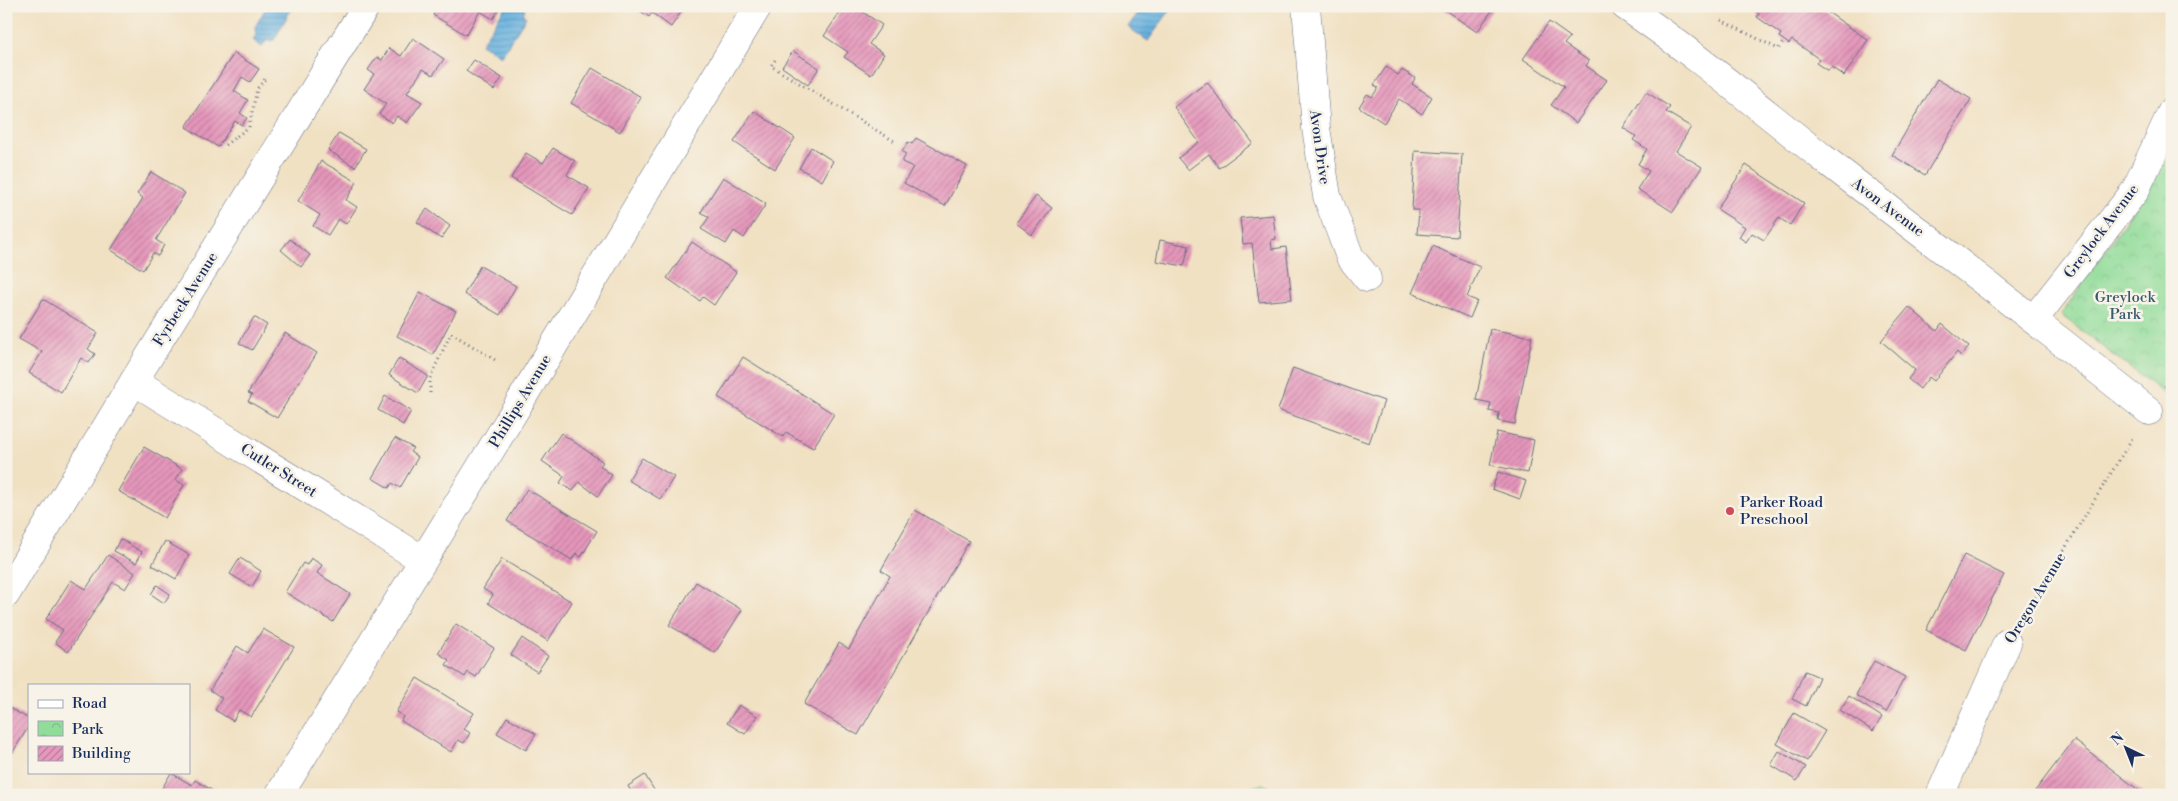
<svg xmlns="http://www.w3.org/2000/svg" width="2178" height="801" viewBox="0 0 2178 801" font-family="'Libre Bodoni',serif">
<style>
.green{fill:#90dc99;stroke:#56867c}
.park{fill:url(#park-crowns);stroke:#56867c}
.water{fill:url(#water-rules);stroke:#40709e}
.building{fill:url(#building-hatch)}
.lines{fill:none;stroke-linecap:round;stroke-linejoin:round}
.street-casing{stroke:#666d81;stroke-width:29}
.path{stroke:#666d81;stroke-width:3;stroke-dasharray:1 4;stroke-linecap:butt}
.street{stroke:#fff;stroke-width:28}
.poi-dot{fill:#d1495b;stroke:#f7f3e8;stroke-width:2}
.labels{text-anchor:middle;stroke-width:5;stroke-linejoin:round;paint-order:stroke}
.street-label{font-size:15px;fill:#1b2f5e;stroke:#f7f3e8}
.park-label{font-size:15px;fill:#385a6d;stroke:#f7f3e8}
.poi-label{font-size:15px;fill:#1b2f5e;stroke:#f7f3e8;text-anchor:start}
</style>
<defs>
<pattern id="park-crowns" width="20" height="18" patternUnits="userSpaceOnUse" patternTransform="scale(1.25)"><rect width="20" height="18" fill="#90dc99"/><path d="M2 6a3 3 0 1 1 6 0M12 15a3 3 0 1 1 6 0" fill="none" stroke="#7cbd86"/></pattern>
<pattern id="water-rules" width="6" height="5" patternUnits="userSpaceOnUse" patternTransform="scale(1.25)"><rect width="6" height="5" fill="#66b1df"/><path d="M0 2.5h6" fill="none" stroke="#5390b8"/></pattern>
<pattern id="building-hatch" width="6" height="6" patternUnits="userSpaceOnUse" patternTransform="scale(1.25)"><rect width="6" height="6" fill="#e697bb"/><path d="M-1 1l2-2M0 6l6-6M5 7l2-2" fill="none" stroke="#ba7c9b"/></pattern>
</defs>
<rect width="100%" height="100%" fill="#f7f3e8"/>
<filter id="ink" filterUnits="userSpaceOnUse"><feTurbulence type="fractalNoise" baseFrequency=".02" numOctaves="2"/><feDisplacementMap in="SourceGraphic" scale="10" xChannelSelector="R" yChannelSelector="G"/><feConvolveMatrix kernelMatrix="1 2 1 2 8 2 1 2 1" color-interpolation-filters="sRGB"/></filter>
<filter id="wash" filterUnits="userSpaceOnUse"><feTurbulence type="fractalNoise" baseFrequency=".0096" numOctaves="4" result="noise"/><feDisplacementMap in="SourceGraphic" scale="20" xChannelSelector="R" yChannelSelector="G"/><feGaussianBlur stdDeviation="1.12" result="paint"/><feColorMatrix in="noise" values="0 0 0 0 0 0 0 0 0 0 0 0 0 0 0 0 0 1.4 0 .05"/><feComposite in="paint" operator="in"/></filter>
<g filter="url(#wash)">
<rect width="100%" height="100%" fill="#f1e1c3"/>
<!-- green -->
<path class="green" d="M1263,784l24,11h-52l1,-3z"/>
<!-- park -->
<path class="park" d="M2172,144v256l-111,-85 104,-151z"/>
<!-- water -->
<g class="water">
<path d="M267,6h26l-19,34 -8,1 -4,6 -9,-7 3,-5 -1,-8z"/>
<path d="M506,6h14l5,3 -2,5 3,3 -25,39 -20,-12z"/>
<path d="M1143,6h30l-25,35 -20,-14z"/>
</g>
<g id="blocks">
<!-- building -->
<g class="building">
<path d="M438,6h63l-8,13 -13,-8 -14,24 -33,-20z"/>
<path d="M642,6h43l-14,21 -19,-14 -3,4 -10,-7z"/>
<path d="M844,6h10l28,19 -13,19 15,10 -13,21 -27,-18 4,-5 -24,-16z"/>
<path d="M1439,6h56l-18,26z"/>
<path d="M1741,6h78l49,34 -24,36 -13,-9 -3,4 -12,-8 3,-4 -27,-19 -3,4 -10,-7 2,-3 -24,-17 2,-3 -9,-7 -2,4z"/>
<path d="M1549,22l21,15 -6,7 25,17 -3,5 21,14 -31,43 -25,-18 13,-18 -41,-28z"/>
<path d="M413,38l31,21 -11,16 -10,-6 -16,24 15,9 -15,21 -10,-7 -5,7 -13,-9 7,-10 -22,-15 10,-15 -6,-4 9,-13 5,3 7,-12 12,8z"/>
<path d="M793,51l26,17 -11,17 -26,-18z"/>
<path d="M234,53l25,16 -9,13 -8,-5 -8,14 14,9 -8,13 7,5 -5,7 -7,-4 -17,26 -32,-20z"/>
<path d="M474,60l28,18 -8,12 -28,-19z"/>
<path d="M1386,67l12,8 4,-5 13,8 -3,6 20,13 -10,17 -23,-15 -15,24 -25,-16 8,-13 5,3 6,-9 -4,-3z"/>
<path d="M592,68l49,29 -21,35 -49,-29z"/>
<path d="M1937,79l34,20 -46,76 -33,-20z"/>
<path d="M1207,82l46,61 -34,25 -10,-14 -21,16 -10,-12 21,-16 -25,-35z"/>
<path d="M1646,92l24,15 -4,5 25,15 -15,24 26,16 -29,45 -36,-23 12,-18 -11,-7 9,-15 -14,-9 3,-4 -13,-8z"/>
<path d="M754,111l41,27 -20,31 -41,-27z"/>
<path d="M339,133l27,16 -11,18 -27,-17z"/>
<path d="M916,138l51,28 -22,40 -41,-23 9,-16 -11,-5 4,-8 -4,-2 6,-10 4,2z"/>
<path d="M811,147l22,14 -11,20 -23,-13z"/>
<path d="M553,148l22,13 -8,14 22,13 -17,27 -61,-37 15,-25 17,10z"/>
<path d="M1415,151l47,3 -5,83 -40,-3 2,-24h-7z"/>
<path d="M321,161l36,21 -11,18 11,7 -11,17 -8,-5 -10,16 -15,-9 7,-11 -22,-14z"/>
<path d="M1746,165l58,38 -14,22 -11,-7 -15,22 -12,-7 -6,9 -7,-5 6,-10 -28,-18z"/>
<path d="M151,172l34,21 -29,47 8,5 -6,11 -5,-3 -10,17 -32,-20 32,-52 -6,-4z"/>
<path d="M723,177l43,27 -22,34 -10,-7 -8,13 -25,-15 8,-12 -8,-5z"/>
<path d="M1036,196l16,12 -20,27 -16,-12z"/>
<path d="M427,209l23,17 -9,13 -24,-17z"/>
<path d="M1273,215l3,24 -5,1 1,9 14,-2 6,52 -33,3 -7,-59 -9,1 -3,-26z"/>
<path d="M290,239l20,16 -9,12 -20,-17z"/>
<path d="M1160,240l29,6 -5,20 -28,-5z"/>
<path d="M692,242l44,30 -22,33 -11,-8 -3,4 -33,-23z"/>
<path d="M1433,246l47,21 -13,30 10,4 -7,17 -58,-25z"/>
<path d="M480,266l36,20 -16,29 -36,-21z"/>
<path d="M420,292l36,19 -23,44 -36,-19z"/>
<path d="M43,299l55,34 -10,16 7,5 -6,9 -8,-5 -20,34 -32,-19 13,-21 -23,-13z"/>
<path d="M1909,307l28,24 5,-7 27,23 -8,9 -4,-4 -23,29 -5,-4 -9,12 -12,-10 7,-9 -34,-29z"/>
<path d="M254,317l13,8 -15,25 -13,-7z"/>
<path d="M1490,329l42,8 -17,87 -17,-3 1,-8 -10,-2 2,-8 -15,-3z"/>
<path d="M285,333l32,20 -40,65 -29,-17 4,-6 -4,-2z"/>
<path d="M743,357l91,57 -21,34 -27,-16 -3,5 -65,-40z"/>
<path d="M399,358l29,18 -10,17 -29,-18z"/>
<path d="M1293,368l91,33 -15,42 -91,-33z"/>
<path d="M385,396l26,15 -8,14 -25,-15z"/>
<path d="M1497,432l37,8 -6,33 -38,-8z"/>
<path d="M561,433l42,29 -3,4 12,9 -14,21 -19,-14 -6,9 -13,-8 4,-7 -22,-15z"/>
<path d="M395,438l18,10 -3,4 8,5 -18,31 -8,-5 -3,5 -17,-10z"/>
<path d="M144,447l38,22 -6,11 8,5 -19,33 -47,-27z"/>
<path d="M642,458l32,19 -14,22 -32,-19z"/>
<path d="M1498,472l28,9 -6,18 -28,-10z"/>
<path d="M527,489l70,42 -16,26 -5,-4 -4,7 -65,-39z"/>
<path d="M915,510l54,31 -111,194 -54,-31 35,-61 10,6 41,-73 -9,-6z"/>
<path d="M120,539l22,13 -6,11 -22,-12z"/>
<path d="M165,541l24,14 -13,24 -24,-14z"/>
<path d="M108,555l27,18 -10,16 -12,-7 -45,70 -13,-10 8,-12 -17,-11 25,-39 15,9z"/>
<path d="M1964,555l40,20 -38,75 -40,-20z"/>
<path d="M240,558l21,13 -9,16 -22,-13z"/>
<path d="M311,558l11,7 -5,8 33,21 -17,28 -48,-30 18,-29 4,2z"/>
<path d="M502,559l70,43 -24,39 -60,-38 5,-8 -10,-6z"/>
<path d="M696,582l46,28 -27,43 -46,-28z"/>
<path d="M157,585l13,9 -6,9 -13,-9z"/>
<path d="M456,624l38,24 -18,29 -8,-5 -3,5 -19,-12 3,-5 -11,-7z"/>
<path d="M263,629l31,18 -43,70 -12,-7 -6,11 -18,-11 7,-12 -12,-8 27,-44 11,7z"/>
<path d="M522,638l26,18 -11,16 -26,-17z"/>
<path d="M1874,661l31,16 -19,35 -30,-17z"/>
<path d="M1805,671l14,6 -13,29 -14,-7z"/>
<path d="M417,678l57,35 -10,16 6,4 -6,10 -6,-3 -7,12 -50,-31 2,-5 -7,-4z"/>
<path d="M1849,696l33,21 -9,14 -33,-21z"/>
<path d="M739,705l18,11 -12,18 -18,-11z"/>
<path d="M6,706l23,13v7l-23,37z"/>
<path d="M1794,713l31,18 -18,30 -30,-17z"/>
<path d="M507,717l29,17 -10,16 -29,-17z"/>
<path d="M2074,740l71,55h-113z"/>
<path d="M1779,751l27,16 -9,14 -26,-16z"/>
<path d="M171,773l21,12 3,-5 25,15h-62z"/>
<path d="M645,775l12,20h-24l-5,-9z"/>
</g>
</g>
</g>
<g filter="url(#ink)">
<use href="#blocks" fill-opacity="0" stroke="#666d81" stroke-width="1"/>
<g class="lines">
<!-- street casing -->
<g class="street-casing">
<g id="street">
<path d="M1306,6l10,122 11,68 23,61 17,21"/>
<path d="M1625,6c69,47 133,101 198,152 109,84 219,167 326,253"/>
<path d="M2034,319l101,-128 37,-80"/>
<path d="M134,381l289,179"/>
<path d="M6,594l128,-213 232,-375"/>
<path d="M279,795l221,-360 258,-429"/>
<path d="M1940,795l67,-152"/>
</g>
</g>
<!-- path -->
<g class="path">
<path d="M1721,20l57,29 6,-8"/>
<path d="M775,60l-4,6 123,75"/>
<path d="M225,145l24,-18 8,-38 8,-10"/>
<path d="M2165,387l7,-11"/>
<path d="M430,393v-15l21,-45 46,28"/>
<path d="M2022,619l111,-182"/>
</g>
<!-- street -->
<use href="#street" class="street"/>
</g>
</g>
<!-- markers -->
<circle class="poi-dot" cx="1730" cy="511" r="5"/>
<g class="labels">
<!-- street labels -->
<g class="street-label">
<text transform="translate(1320 147) rotate(82)" y="5">Avon Drive</text>
<text transform="translate(1888 207) rotate(37)" y="5">Avon Avenue</text>
<text transform="translate(2101 231) rotate(-53)" y="5">Greylock Avenue</text>
<text transform="translate(185 299) rotate(-58)" y="5">Fyrbeck Avenue</text>
<text transform="translate(520 401) rotate(-59)" y="5">Phillips Avenue</text>
<text transform="translate(279 470) rotate(32)" y="5">Cutler Street</text>
<text transform="translate(2035 598) rotate(-59)" y="5">Oregon Avenue</text>
</g>
<!-- park labels -->
<g class="park-label">
<text x="2125" y="302">Greylock<tspan x="2125" dy="17">Park</tspan></text>
</g>
<!-- poi labels -->
<g class="poi-label">
<text x="1740" y="507">Parker Road<tspan x="1740" dy="17">Preschool</tspan></text>
</g>
</g>
<!-- margin -->
<rect width="2178" height="801" fill="none" stroke="#f7f3e8" stroke-width="25"/>
<!-- legend -->
<rect x="28" y="684" width="162" height="90" fill="#f7f3e8" stroke="#9fa5b1"/>
<rect x="38" y="700" width="25" height="8" fill="#ffffff" stroke="#9fa5b1"/>
<text x="72" y="708" font-size="15" fill="#1b2f5e">Road</text>
<rect x="38" y="721" width="25" height="15" fill="url(#park-crowns)" stroke="#9fa5b1"/>
<text x="72" y="734" font-size="15" fill="#1b2f5e">Park</text>
<rect x="38" y="746" width="25" height="15" fill="url(#building-hatch)" stroke="#9fa5b1"/>
<text x="72" y="758" font-size="15" fill="#1b2f5e">Building</text>
<!-- north arrow -->
<g transform="translate(2126 748) rotate(317)" stroke="#f7f3e8" stroke-width="4" paint-order="stroke">
<path d="M0-4L9 19L0 12L-9 19Z" fill="#1b2f5e"/>
<text y="-8" font-size="14" font-weight="bold" text-anchor="middle" fill="#1b2f5e">N</text>
</g>
</svg>
